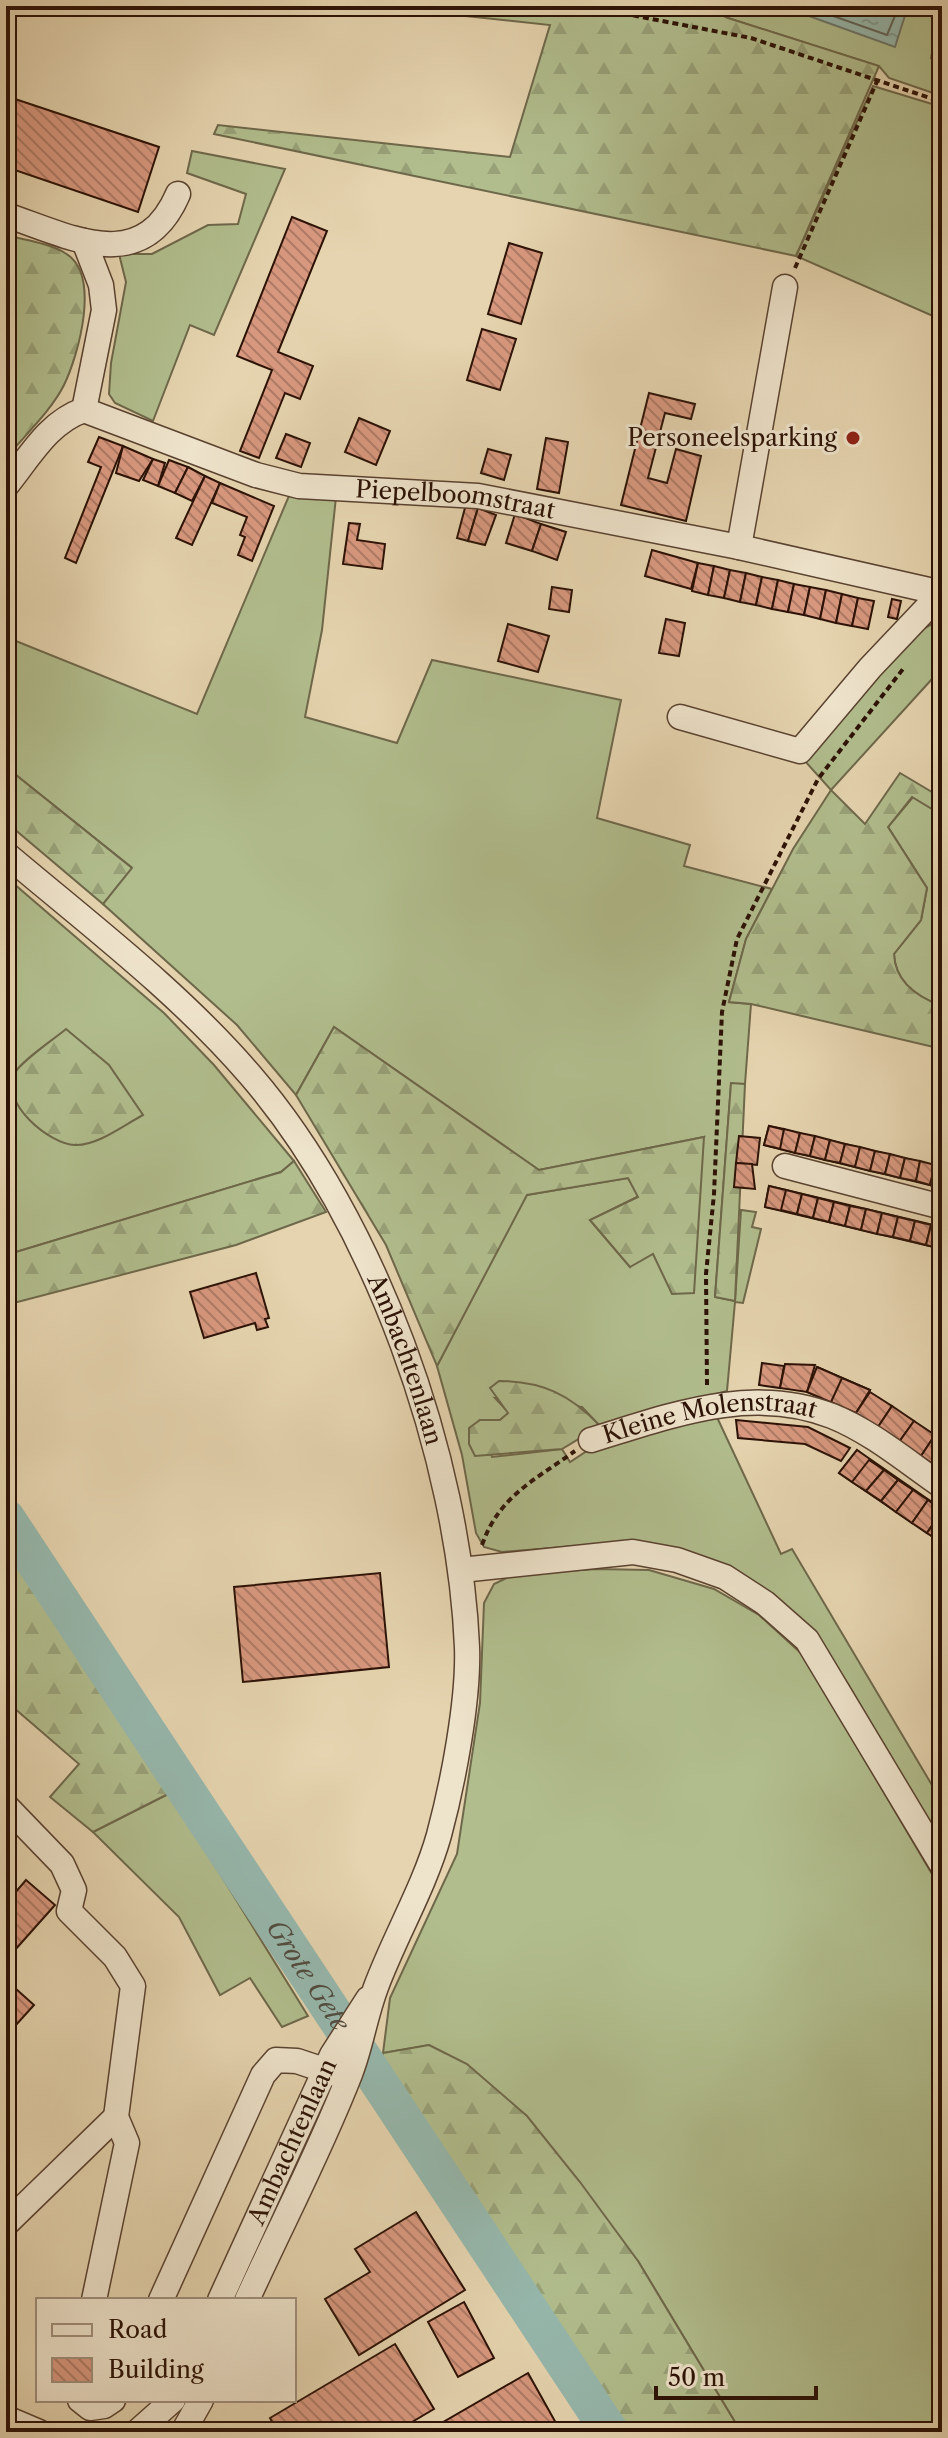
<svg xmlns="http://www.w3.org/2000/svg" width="948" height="2438" viewBox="0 0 948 2438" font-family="'Libre Caslon Text',serif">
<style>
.grass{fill:#b1bd8d;stroke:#6e684a;stroke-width:2}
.forest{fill:url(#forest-firs);stroke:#6e684a;stroke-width:2}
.water{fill:url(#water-ripples);stroke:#6c766a;stroke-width:2}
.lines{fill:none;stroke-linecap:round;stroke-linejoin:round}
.shore{stroke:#61655a;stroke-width:2}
.river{stroke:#96b8ad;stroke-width:38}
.building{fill:url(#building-back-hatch);stroke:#2c1206;stroke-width:2}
.minor-casing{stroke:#5a4230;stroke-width:27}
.path{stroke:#2c1206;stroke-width:4;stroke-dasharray:6 4;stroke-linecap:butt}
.minor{stroke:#eee3cb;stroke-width:24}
.poi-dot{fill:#8f2418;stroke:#eee3cb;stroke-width:3}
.labels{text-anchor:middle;stroke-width:6;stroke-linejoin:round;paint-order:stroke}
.poi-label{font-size:24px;fill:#2c1206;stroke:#eee3cb;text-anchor:end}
.street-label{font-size:24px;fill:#2c1206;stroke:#eee3cb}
.water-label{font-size:26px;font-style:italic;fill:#514c40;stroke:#eee3cb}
</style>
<defs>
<pattern id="forest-firs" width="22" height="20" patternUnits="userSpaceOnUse" patternTransform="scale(2)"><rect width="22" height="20" fill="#b1bd8d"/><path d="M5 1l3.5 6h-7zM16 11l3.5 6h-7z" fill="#98a178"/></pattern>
<pattern id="water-ripples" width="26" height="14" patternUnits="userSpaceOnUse" patternTransform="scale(2)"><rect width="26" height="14" fill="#96b8ad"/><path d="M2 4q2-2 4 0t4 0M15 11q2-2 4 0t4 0" fill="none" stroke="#819d93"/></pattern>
<pattern id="building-back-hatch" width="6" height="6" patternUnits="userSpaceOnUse" patternTransform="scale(2)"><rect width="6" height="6" fill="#d8987f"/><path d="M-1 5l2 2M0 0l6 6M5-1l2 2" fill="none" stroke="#af7b66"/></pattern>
</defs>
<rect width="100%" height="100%" fill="#e5d4af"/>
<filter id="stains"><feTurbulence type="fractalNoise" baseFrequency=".0025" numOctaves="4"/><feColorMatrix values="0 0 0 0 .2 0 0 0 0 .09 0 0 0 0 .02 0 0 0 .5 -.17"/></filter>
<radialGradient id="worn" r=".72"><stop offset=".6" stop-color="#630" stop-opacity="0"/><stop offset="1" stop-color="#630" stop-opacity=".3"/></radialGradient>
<!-- grass -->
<g class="grass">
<path d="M702,6h240l-11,52 11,4v34l-53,-18 -10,-12 -151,-48z"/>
<path d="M873,86l69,21v213l-146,-64z"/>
<path d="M192,151l93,18 -71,166 -24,-10 -37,96 -38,-18 -6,-9 2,-31 15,-81 -7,-28h33l56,-29 30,-1 8,-30 -59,-21z"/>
<path d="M291,491l45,6 -14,133 -17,87 92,26 35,-83 189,40 -24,118 93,27 -6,21 88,23 -26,50 -17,63 22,2 -6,80h-14l-16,213 20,4 6,-91 15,2 -4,15 9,2 -18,74 -8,-1 -8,89 -127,35 -18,-19 -87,-9 14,15 -9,7h-20l12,37 70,-8 8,13 23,-15 122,-34 66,141 11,-5 150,253v41l-94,-159 -31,-47 -31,-30 -160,-65 -124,10 -18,-5 -8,-14 -14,-78 -25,-89 89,-171 102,-17 11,18 -49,24 40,47 74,-130 -165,33 -205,-143 -38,68 -59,-70 -134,-121 28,-37 -125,-100v-130l191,77z"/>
<path d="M942,619v49l-111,122 -27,-30 107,-125z"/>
<path d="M913,797l29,18v191c-25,-9 -47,-24 -48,-52l27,-34 6,-32 -39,-61z"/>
<path d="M6,877l158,136 50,52 80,96 -13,11 -275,83z"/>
<path d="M596,1569l53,1 65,19 45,26 44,40 139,236v541h-201l-103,-171 -209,-216 -46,8 7,-55 67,-144 23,-151 4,-100 10,-19 21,-10z"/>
<path d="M170,1793l138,223 -26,11 -32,-49 -30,17 -41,-78 -86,-85z"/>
</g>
<!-- forest -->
<g class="forest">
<path d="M372,6h330l26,12 151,48 -83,190 -582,-122 4,-9 292,32 40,-132z"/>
<path d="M6,235c18,5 43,8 59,18 37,21 13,103 -1,132 -13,26 -39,50 -58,73z"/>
<path d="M6,767l126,101 -29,36 -97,-82z"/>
<path d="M900,773l42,25v17l-30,-18 -24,30 39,61 -6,32 -27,34c1,28 23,43 48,52v43l-191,-45 -22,-2 17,-63 47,-90 38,-59 34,34z"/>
<path d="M334,1027l205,143 165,-33 -10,156 -22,1 -19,-40 -23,13 -40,-47 48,-23 -10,-19 -101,17 -90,171 -51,-121 -90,-150z"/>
<path d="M66,1029l43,36 34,50c-19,10 -46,31 -68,30 -26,-1 -75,-42 -61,-71 7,-13 39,-34 52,-45z"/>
<path d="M731,1083l14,1 -10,217 -20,-4z"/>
<path d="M294,1161l32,51 -90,33 -230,60v-50l275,-83z"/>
<path d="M499,1381c43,0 72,14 101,45l-38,23 -87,7 -6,-12v-16l11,-8h20l8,-7 -18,-25z"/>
<path d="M6,1549l164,244 -77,39 -43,-35 29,-33 -73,-63z"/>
<path d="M429,2045l38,19 60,52 53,66 58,79 103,171h-131l-231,-352 4,-27z"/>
</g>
<!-- water -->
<path class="water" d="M781,6h127l-13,41z"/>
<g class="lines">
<!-- shore -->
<path class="shore" d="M805,6l82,29 12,-29"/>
<!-- river -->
<path class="river" id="s1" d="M6,1518l604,914"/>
</g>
<!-- building -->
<g class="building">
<path d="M6,96l153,51 -21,65 -132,-45z"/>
<path d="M292,217l35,14 -49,121 35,14 -13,33 -15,-6 -26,65 -19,-7 32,-81 -35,-14z"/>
<path d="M509,243l33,10 -21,71 -33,-10z"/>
<path d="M482,329l34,10 -16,51 -33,-10z"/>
<path d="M649,393l46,11 -4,15 -26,-6 -17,65 19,5 9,-34 25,7 -15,65 -65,-16z"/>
<path d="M359,418l31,13 -14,34 -31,-13z"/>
<path d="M286,434l24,9 -9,24 -25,-9z"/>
<path d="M99,437l24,9 -47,117 -11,-5 36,-91 -13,-5z"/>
<path d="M546,438l22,4 -9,51 -22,-4z"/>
<path d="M123,446l30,13 -14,22 -23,-8z"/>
<path d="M488,449l23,6 -7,25 -23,-7z"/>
<path d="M153,459l12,4 -7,23 -15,-6z"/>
<path d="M169,460l19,7 -13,26 -17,-7z"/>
<path d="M188,467l17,9 -13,25 -17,-8z"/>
<path d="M205,476l15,7 -28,62 -16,-7z"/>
<path d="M220,483l54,23 -22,55 -14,-6 7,-18 -5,-2 7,-18 -35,-14z"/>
<path d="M466,504l12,4 -10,33 -11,-3z"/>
<path d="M478,508l18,7 -11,30 -17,-4z"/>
<path d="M515,514l26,10 -9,27 -26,-8z"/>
<path d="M349,523l11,1 -3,16 28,4 -3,25 -39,-5z"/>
<path d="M541,524l25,8 -9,28 -25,-9z"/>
<path d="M652,550l46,13 -7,26 -46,-13z"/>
<path d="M698,563l16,3 -6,29 -16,-4z"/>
<path d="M714,566l16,4 -6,28 -16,-3z"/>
<path d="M730,570l16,3 -6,29 -16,-4z"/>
<path d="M746,573l16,4 -6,28 -16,-3z"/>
<path d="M762,577l16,3 -6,29 -16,-4z"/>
<path d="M778,580l16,4 -6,28 -16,-3z"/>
<path d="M794,584l16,3 -6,28 -16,-3z"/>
<path d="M552,587l20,3 -3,22 -20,-3z"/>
<path d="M810,587l16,3 -6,29 -16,-4z"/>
<path d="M826,590l16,4 -6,29 -16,-4z"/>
<path d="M842,594l16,4 -6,28 -16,-3z"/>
<path d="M858,598l16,3 -6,28 -16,-3z"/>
<path d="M892,599l9,2 -4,18 -9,-2z"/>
<path d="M666,619l19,4 -6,33 -20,-3z"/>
<path d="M508,624l41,12 -11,36 -40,-11z"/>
<path d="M769,1126l15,3 -4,20 -16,-4z"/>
<path d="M769,1126l173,41v21l-178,-43z"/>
<path d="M784,1129l16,4 -5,20 -15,-4z"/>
<path d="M800,1133l15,3 -5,20 -15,-3z"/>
<path d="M739,1136l21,2 -3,27 -21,-2z"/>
<path d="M815,1136l15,4 -5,20 -15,-4z"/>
<path d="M830,1140l15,4 -5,19 -15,-3z"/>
<path d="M845,1144l15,3 -5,20 -15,-4z"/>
<path d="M860,1147l15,4 -5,20 -15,-4z"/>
<path d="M875,1151l15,3 -5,20 -15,-3z"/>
<path d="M890,1154l15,4 -5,20 -15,-4z"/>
<path d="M905,1158l15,3 -4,20 -16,-3z"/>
<path d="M920,1161l15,4 -5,20 -14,-4z"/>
<path d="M736,1163l16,1 3,25 -21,-2z"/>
<path d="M935,1165l7,2v21l-12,-3z"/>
<path d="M769,1186l17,4 -5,20 -16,-3z"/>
<path d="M769,1186l173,41v22l-177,-42z"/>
<path d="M786,1190l16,4 -5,20 -16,-4z"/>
<path d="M802,1194l16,4 -5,20 -16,-4z"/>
<path d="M818,1198l16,4 -5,20 -16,-4z"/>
<path d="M834,1202l16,4 -5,20 -16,-4z"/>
<path d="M850,1206l16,3 -5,21 -16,-4z"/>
<path d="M866,1209l16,4 -5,21 -16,-4z"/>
<path d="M882,1213l16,4 -5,20 -16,-3z"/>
<path d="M898,1217l17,4 -5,20 -17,-4z"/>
<path d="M915,1221l16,4 -5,20 -16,-4z"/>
<path d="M931,1225l11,3v21l-16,-4z"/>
<path d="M256,1273l13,45 -4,1 3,8 -11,3 -2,-7 -51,15 -14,-46z"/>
<path d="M762,1363l22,3 -4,22 -21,-3z"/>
<path d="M785,1364l30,1 -8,27 -27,-4z"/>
<path d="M817,1367l25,11 -11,24 -24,-10z"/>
<path d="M817,1367l53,23 -14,23 -49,-21z"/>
<path d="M842,1378l28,12 -14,23 -25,-11z"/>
<path d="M870,1392l22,14 -14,21 -22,-14z"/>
<path d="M892,1406l22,15 -15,21 -21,-15z"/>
<path d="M736,1420l72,7 42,21 -9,13 -36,-17 -67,-6z"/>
<path d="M914,1421l21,14 -14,21 -22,-14z"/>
<path d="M935,1435l7,5v30l-21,-14z"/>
<path d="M857,1450l12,10 -17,22 -13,-9z"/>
<path d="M857,1450l85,59v34l-103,-70z"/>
<path d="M869,1460l15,10 -18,21 -14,-9z"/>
<path d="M884,1470l14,10 -17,21 -15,-10z"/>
<path d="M898,1480l15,10 -17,22 -15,-11z"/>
<path d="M913,1490l15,10 -16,23 -16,-11z"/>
<path d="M928,1500l14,11 -15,22 -15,-10z"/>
<path d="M942,1511v32l-15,-10z"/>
<path d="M380,1573l9,94 -146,15 -9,-95z"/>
<path d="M26,1880l29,25 -49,55v-61l2,2z"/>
<path d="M6,1980l28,25 -28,31z"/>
<path d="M416,2212l49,78 -106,65 -34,-56 45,-27 -15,-23z"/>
<path d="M464,2302l30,56 -36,19 -30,-55z"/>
<path d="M395,2344l39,65 -39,23h-117l-8,-14z"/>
<path d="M528,2373l33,59h-135z"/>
</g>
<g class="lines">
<!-- minor casing -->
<g class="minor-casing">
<g id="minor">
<path d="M6,215c65,22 136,62 172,-21"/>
<path d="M84,410l20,-100 -3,-25 -17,-44"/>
<path id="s2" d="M6,486c23,-28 42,-64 78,-76l172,65 43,11 179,10 261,51 203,46"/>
<path d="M739,547l46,-260"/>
<path d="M680,717l120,34 70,-83 71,-75"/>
<path id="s3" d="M6,854c84,71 173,138 245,222 124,144 208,381 216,571 2,53 -14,136 -28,188 -15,53 -44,101 -63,152 -11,29 -15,59 -26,87 -30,77 -69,151 -103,226"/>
<path d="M785,1166l157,41"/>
<path id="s4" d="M591,1440c79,-24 160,-56 241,-24 40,16 75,46 110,70"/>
<path d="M461,1570l172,-18 44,8 48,17 40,26 42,37 135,225"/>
<path d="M6,1806l56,58 12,26 -5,21 46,46 18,29 -17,131 11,26 -33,157"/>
<path d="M6,2224l110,-107"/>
<path d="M161,2300l102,-225 13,-15 21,1 42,14"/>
<path id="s5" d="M220,2300l112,-245 36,-56"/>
<path d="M80,2400l10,8 14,-2 9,-6"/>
<path d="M6,2418l33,14"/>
<path d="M137,2432l36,-32"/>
<path d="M183,2432l18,-32"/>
</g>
</g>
<!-- path -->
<g class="path">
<path d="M584,6l167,32 191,64"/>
<path d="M795,268l83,-189"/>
<path d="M707,1385l-1,-111 8,-80 8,-182 15,-73 81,-160 85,-110"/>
<path d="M482,1545c17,-49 53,-65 93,-94"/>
<path d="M57,2423l18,3"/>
</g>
<!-- minor -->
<use href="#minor" class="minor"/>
</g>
<!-- markers -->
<circle class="poi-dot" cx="853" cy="438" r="8"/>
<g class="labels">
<!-- poi labels -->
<g class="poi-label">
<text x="837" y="446">Personeelsparking</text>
</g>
<!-- street labels -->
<g class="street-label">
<text dy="8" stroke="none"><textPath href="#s2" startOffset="496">Piepelboomstraat</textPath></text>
<text dy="8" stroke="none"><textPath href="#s3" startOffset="656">Ambachtenlaan</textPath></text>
<text dy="8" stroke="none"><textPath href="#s4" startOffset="122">Kleine Molenstraat</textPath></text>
<text dy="8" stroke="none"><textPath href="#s5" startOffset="174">Ambachtenlaan</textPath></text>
</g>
<!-- water labels -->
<g class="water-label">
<text dy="9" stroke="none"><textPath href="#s1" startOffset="548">Grote Gete</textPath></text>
</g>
</g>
<!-- margin -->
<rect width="948" height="2438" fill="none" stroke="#e5d4af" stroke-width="32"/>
<rect x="8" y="8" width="932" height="2422" fill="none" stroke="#2c1206" stroke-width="4"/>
<rect x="16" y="16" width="916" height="2406" fill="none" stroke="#2c1206" stroke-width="2"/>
<!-- legend -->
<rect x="36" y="2298" width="260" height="104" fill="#eee3cb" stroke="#a08f7c" stroke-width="2"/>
<rect x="52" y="2324" width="40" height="12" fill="#eee3cb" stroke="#a08f7c" stroke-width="2"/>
<text x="108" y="2338" font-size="24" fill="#2c1206">Road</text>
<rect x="52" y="2358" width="40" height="24" fill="url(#building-back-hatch)" stroke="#a08f7c" stroke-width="2"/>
<text x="108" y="2378" font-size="24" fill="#2c1206">Building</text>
<!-- scale -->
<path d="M656 2386v12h160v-12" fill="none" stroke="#2c1206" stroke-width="4"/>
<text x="668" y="2386" font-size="24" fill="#2c1206" stroke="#eee3cb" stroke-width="6" paint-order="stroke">50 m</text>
<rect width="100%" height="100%" filter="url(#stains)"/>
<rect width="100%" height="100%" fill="url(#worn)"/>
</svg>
